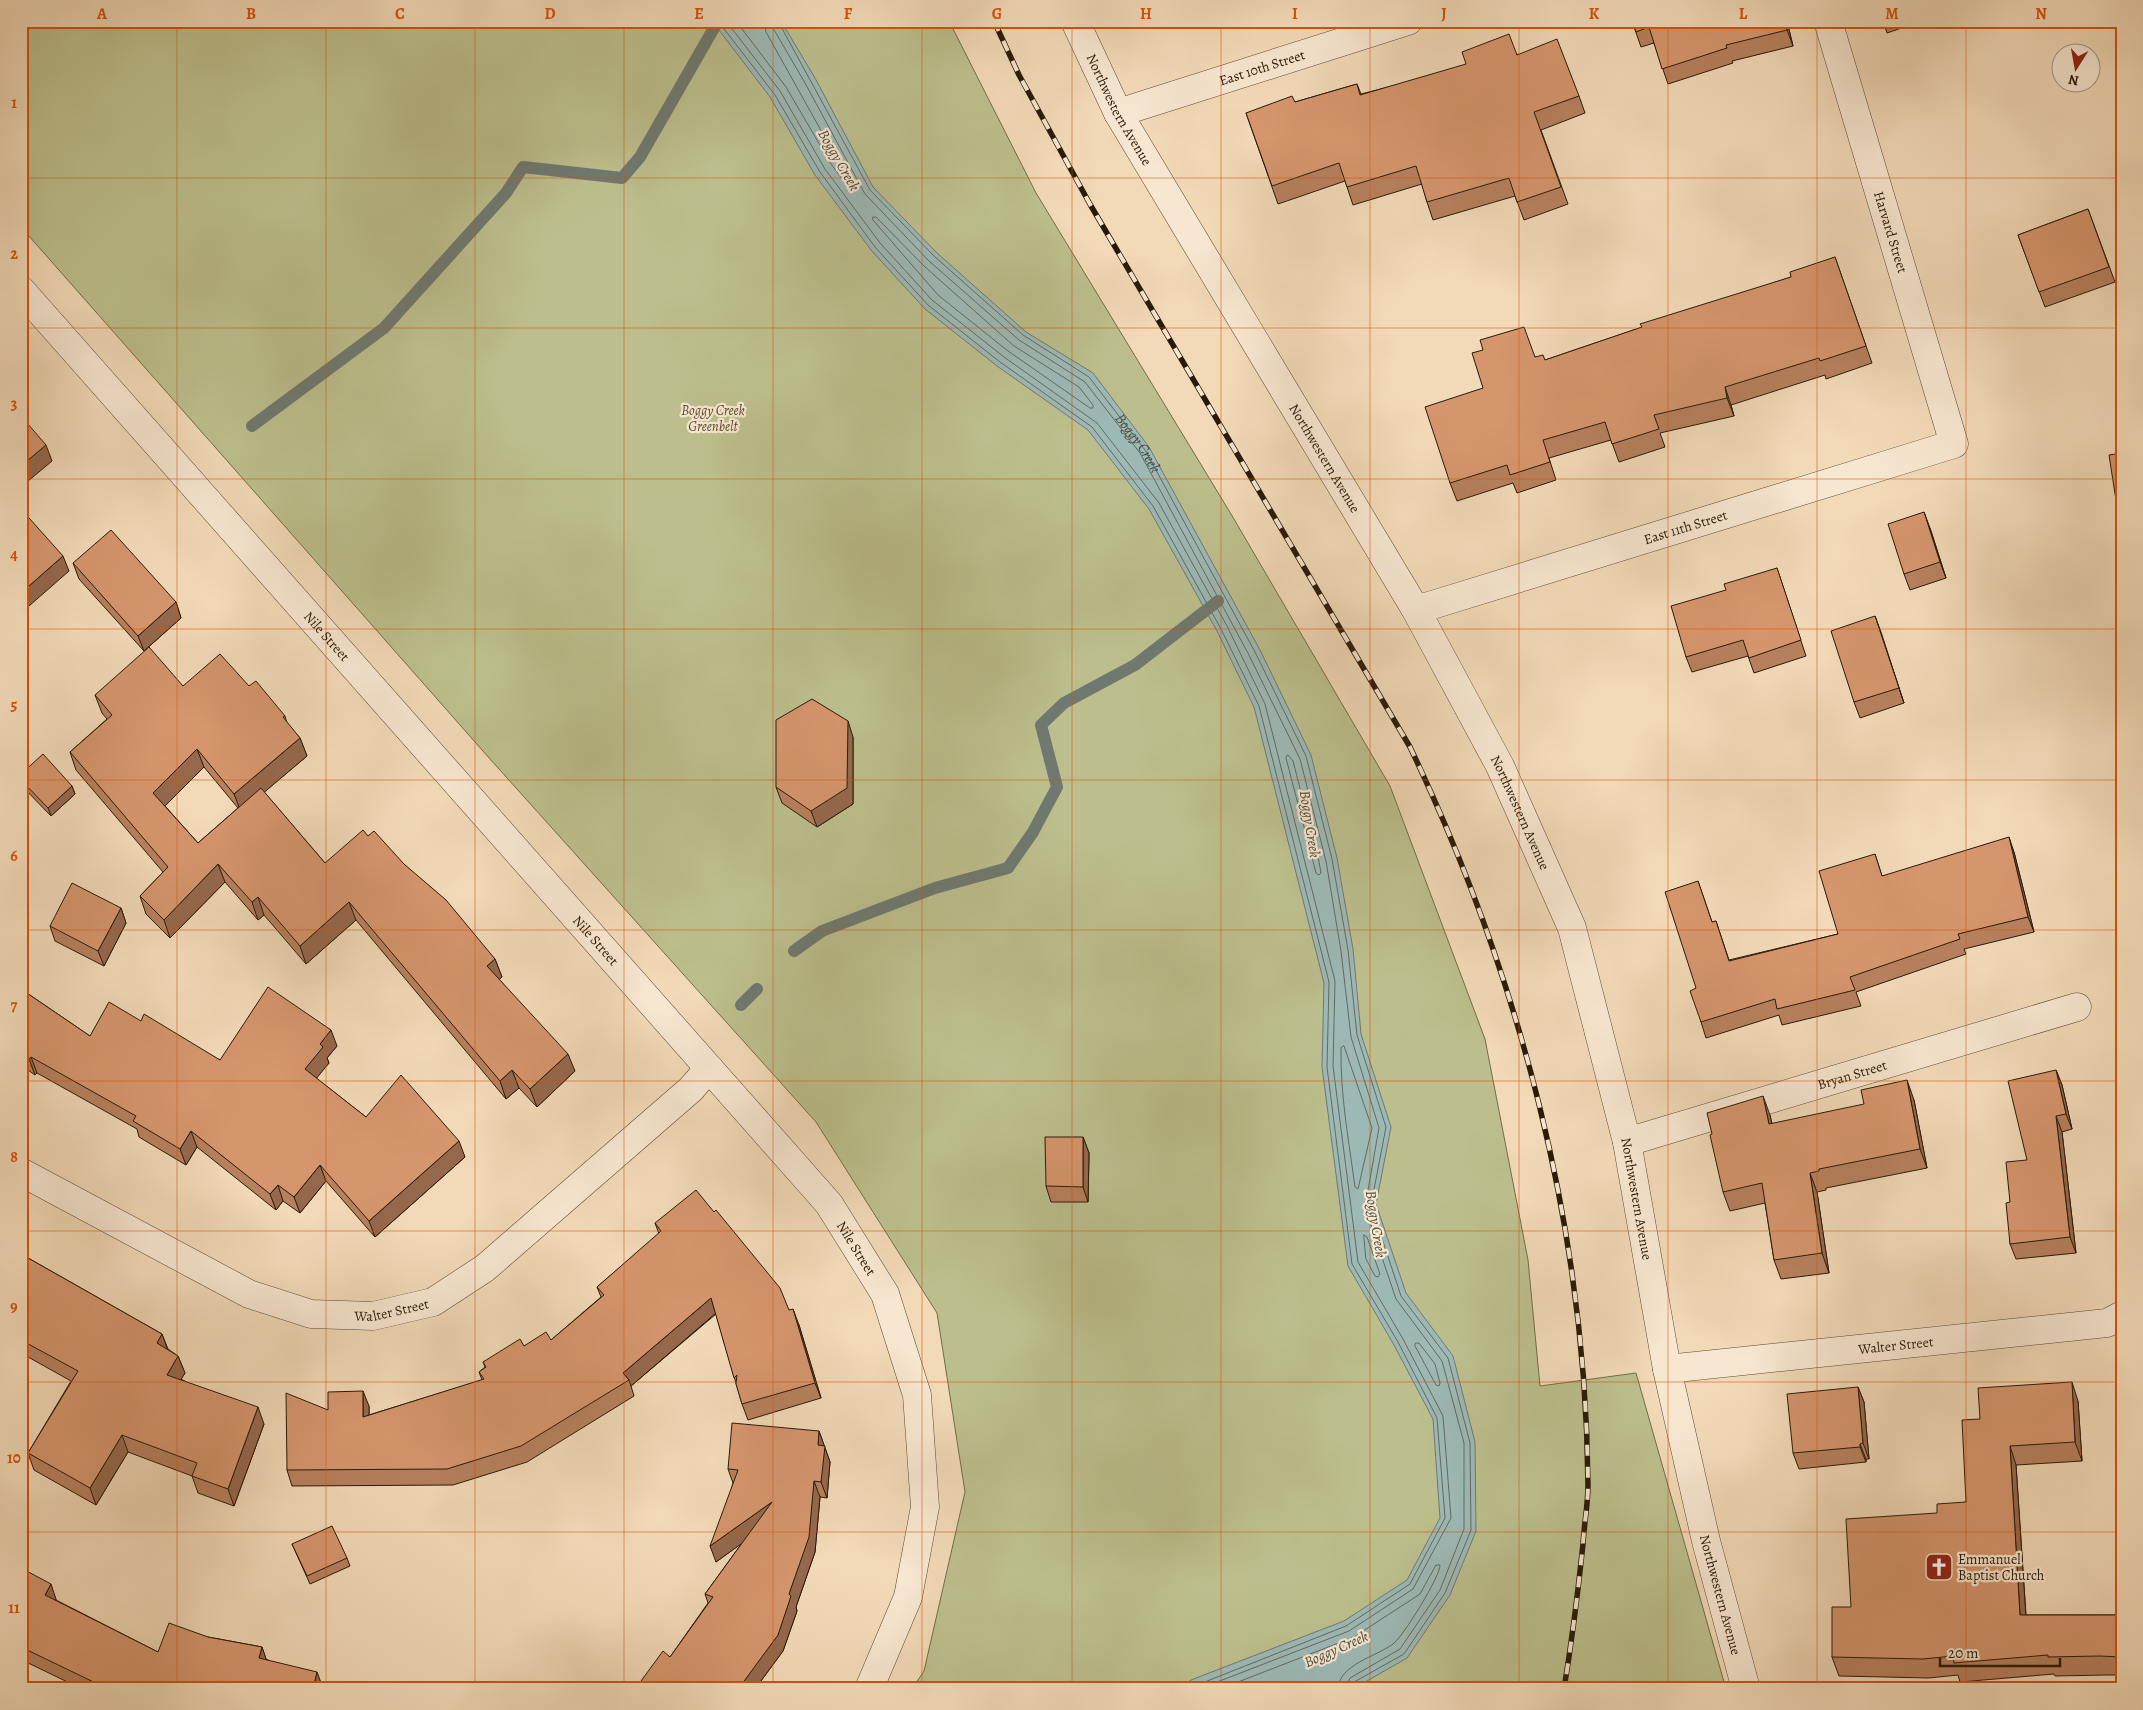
<svg xmlns="http://www.w3.org/2000/svg" width="2143" height="1710" viewBox="0 0 2143 1710" font-family="Alegreya,serif">
<style>
.green{fill:#bcbf8d;stroke:#726c4a}
.water{fill:#9db9b6;stroke:#6f7970}
.lines{fill:none;stroke-linecap:round;stroke-linejoin:round}
.shore{stroke:#636a5f;stroke-width:1}
.stream{stroke:#6f7970;stroke-width:12}
.minor-casing{stroke:#5b4a34;stroke-width:29}
.minor{stroke:#f7e6d0;stroke-width:28}
.rail-casing{stroke:#291a08;stroke-width:5.5}
.rail{stroke:#f7e6d0;stroke-width:4;stroke-dasharray:11;stroke-linecap:butt}
.wall{fill:#b7805e;stroke:#291a08;fill-rule:evenodd}
.shaded-wall{fill:#95684c;stroke:#291a08}
.building{fill:#d5956d;stroke:#291a08}
.grid{fill:none;stroke:#d5530c;stroke-width:1;stroke-opacity:0.55}
.labels{text-anchor:middle;stroke-width:4.5;stroke-linejoin:round;paint-order:stroke}
.street-label{font-size:14px;fill:#291a08;stroke:#f7e6d0}
.park-label{font-size:14px;font-style:italic;fill:#554c30;stroke:#f7e6d0}
.poi-label{font-size:14px;fill:#291a08;stroke:#f7e6d0;text-anchor:start}
.water-label{font-size:15px;font-style:italic;fill:#4c4a3c;stroke:#f7e6d0}
.neatline{fill:none;stroke:#d5530c;stroke-width:2}
.grid-label{font-size:16px;text-anchor:middle;font-weight:bold;fill:#d5530c}
</style>
<rect width="100%" height="100%" fill="#f2d9b7"/>
<filter id="stains"><feTurbulence type="fractalNoise" baseFrequency=".004" numOctaves="4"/><feColorMatrix values="0 0 0 0 .2 0 0 0 0 .09 0 0 0 0 .02 0 0 0 .5 -.17"/></filter>
<radialGradient id="worn" r=".72"><stop offset=".6" stop-color="#630" stop-opacity="0"/><stop offset="1" stop-color="#630" stop-opacity=".3"/></radialGradient>
<!-- green -->
<path class="green" d="M21,21h928l87,172 195,321 159,272 95,253 43,221 12,126 96,-13 90,316h-814l12,-18 41,-179 -28,-179 -121,-191 -326,-363 -469,-532z"/>
<!-- water -->
<path class="water" d="M712,21h69l34,57 58,109 64,66 89,79 67,41 56,74 111,203 51,105 26,103 16,91 8,85 30,93 -15,77 30,89 47,63 22,86 1,89 -26,64 -43,63 -54,31h-175l13,-9 153,-59 63,-41 33,-62 -7,-99 -39,-74 -46,-79 -26,-199 2,-84 -70,-276 -37,-76 -68,-122 -61,-79 -91,-64 -72,-57 -54,-59 -56,-75 -45,-78z"/>
<g class="lines">
<!-- shore -->
<g class="shore">
<path d="M718,21l57,74 45,77 55,75 53,58 72,57 92,65 61,79 68,123 38,77 70,276 -2,85 25,197 46,78 39,76 8,100 -35,66 -64,42 -159,63"/>
<path d="M726,21l54,70 45,78 55,74 52,57 72,57 93,66 62,80 68,123 38,78 70,277 -2,85 25,196 45,77 40,77 8,102 -38,71 -64,42 -150,58"/>
<path d="M736,21l50,66 45,77 12,16 3,1 1,-4 -81,-145 -2,-11"/>
<path d="M771,21l2,7 32,55 60,111 64,67 90,79 66,42 55,71 109,202 51,104 26,102 15,90 10,86 28,91 -14,79 31,92 46,62 22,82v86l-24,61 -40,59 -50,29 -5,11"/>
<path id="s1" d="M778,21l92,169 64,66 89,79 66,42 56,73 110,202 51,104 26,103 16,91 9,85 29,92 -15,78 30,91 47,62 22,85 1,87 -26,63 -41,61 -50,28 -2,7"/>
<path d="M873,217h3l48,49 90,80 65,41 14,18v3h-3l-82,-57 -70,-56 -65,-75z"/>
<path d="M1288,755l5,6 26,101 2,11 -2,2 -3,-2 -30,-115z"/>
<path d="M1344,1046l28,82 -14,61 -3,-2c-6,-45 -15,-93 -14,-139z"/>
<path d="M1364,1235l3,2 13,37 -2,3 -3,-1 -9,-17z"/>
<path d="M1416,1343h3l16,21 5,19 -1,3 -3,-1 -21,-39z"/>
<path d="M1220,1689l134,-52 66,-43 16,-29h4c1,10 -37,72 -47,79 -17,13 -54,20 -55,45"/>
</g>
<!-- stream -->
<g class="stream">
<path d="M252,426l132,-98 122,-135 17,-26 99,11 18,-21 78,-136"/>
<path d="M794,951l28,-20 113,-43 73,-20 25,-36 24,-45 -16,-62 23,-22 71,-38 83,-64"/>
<path d="M741,1005l16,-16"/>
</g>
<!-- minor casing -->
<g class="minor-casing">
<g id="minor">
<path id="s2" d="M1075,21l43,92 298,497 84,156 72,162 55,214 40,227 39,172 40,148"/>
<path id="s3" d="M1118,113l290,-92"/>
<path id="s4" d="M21,290l808,914 56,90 32,101 8,112 -17,90 -39,92"/>
<path id="s5" d="M1416,610l538,-166 -126,-423"/>
<path id="s6" d="M1627,1142l450,-135"/>
<path id="s7" d="M21,1172l228,122 62,20 62,2 60,-14 52,-34 206,-179 18,-21"/>
<path id="s8" d="M1667,1369l440,-46 15,-8"/>
</g>
</g>
<!-- minor -->
<use href="#minor" class="minor"/>
<!-- rail casing -->
<g class="rail-casing">
<path id="rail" d="M994,21l25,54 72,131 319,541c110,230 176,482 178,738 0,20 -4,39 -5,59 -5,48 -11,96 -19,145"/>
</g>
<!-- rail -->
<use href="#rail" class="rail"/>
</g>
<!-- wall -->
<g class="wall">
<path d="M1632,21h155l6,25 -61,15 1,2 -65,21 -14,-41 -13,4z"/>
<path d="M1883,21h39l-35,12z"/>
<path d="M1517,54l62,42 6,17 -44,17 27,74 -44,16 -9,-24 -82,24 -6,-18 -5,-18 -69,21 -8,-24 -67,23 -32,-91 49,-11 62,-18 4,10z"/>
<path d="M2088,209l27,73 -70,25 -27,-72z"/>
<path d="M1835,257l37,106 -46,16 -1,-4 -94,30 3,11 -74,17 5,14 -46,15 -8,-22 -62,18 7,22 -39,13 -4,-10 -56,18 -7,-18 33,-95v-38l52,7 10,3 246,-83z"/>
<path d="M2122,453v70l-4,-10z"/>
<path d="M1930,528l16,50 -36,12 -6,-16z"/>
<path d="M73,563l103,39 5,16 -37,33 -65,-72z"/>
<path d="M1777,568l29,88 -52,17 -6,-17 -56,16 -6,-15 40,-67z"/>
<path d="M1875,616l29,87 -44,15 -6,-16z"/>
<path d="M183,686h66l36,30 2,7 13,15 7,18 -43,36 61,71 43,-27 36,28 91,95 7,18 -3,2 76,92 -38,36 -18,-19 -13,11 -150,-179 -50,44 -42,-49 -6,5 -33,-38 -55,56 -24,-24 -6,-18 23,-24 -87,-102 -6,-18 37,-33 -5,-6 -7,-18zM204,767l34,41 -40,35 -33,-37z"/>
<path d="M853,737v67l-36,23 -35,-24 -6,-16z"/>
<path d="M21,774l51,12 3,8 -24,22 -30,-31z"/>
<path d="M2014,852l20,80 -70,17 2,5 -110,38 5,14 -79,19 -3,-10 -73,23 -5,-16 -5,-34 2,-107 14,41 4,-1 13,39 109,-26 37,-80 7,22z"/>
<path d="M121,908l5,15 -22,43 -49,-25 -5,-15z"/>
<path d="M21,989l69,47 51,-15 79,39 117,-14 -10,12 2,5 -13,15 50,39 99,40 -90,80 -49,-56 -26,32 -17,-12 -7,9 -79,-63 -11,18 -47,-28 -2,-8 -100,-56 -2,2 -14,-10z"/>
<path d="M2056,1070l6,15 10,44 -10,3 14,121 -60,6 -6,-15v-42l17,-42z"/>
<path d="M1914,1100l13,68 -101,20v2l-9,2 12,81 -48,6 -7,-19 -9,-57 -35,8 -7,-19 47,-77 2,9z"/>
<path d="M1083,1137l6,16 -1,49h-37l-5,-16z"/>
<path d="M655,1223l134,87 10,15 22,73 -73,22 -6,-16 -26,-90 -85,72 3,10 -107,66 -74,23 -161,1 -5,-16 41,-60 41,-4v9l113,-35 -3,-8 6,-5 -2,-5 41,-16 27,-6 50,-43 -4,-10 62,-53z"/>
<path d="M21,1254l141,80 6,15 10,7 7,17 -4,6 83,45 -30,82 -36,-13 -6,-17 -64,-24 -32,53 -62,-35 -6,-17 43,-72 -50,-28z"/>
<path d="M1858,1387l6,15 5,57h-3v3l-67,7 -6,-16z"/>
<path d="M2078,1401l4,60 -66,4 10,150h96v60h-15l-52,1 -1,-2 -94,8 -2,-7 -29,3 -90,-2 -7,-19 19,-50 86,-94 29,-11 14,-83z"/>
<path d="M819,1431l11,31 -3,36 -7,-1 -5,55 -19,55 1,4 -14,40 -28,38h-111l-3,-8 29,-24 38,-54 -3,-9 37,-51 -26,19 17,-79 -5,-14z"/>
<path d="M292,1544l55,14 3,8 -40,18z"/>
<path d="M21,1568l35,31v1l102,52 50,-15 54,10 4,12 57,29v1h-241l-58,-28 -2,5z"/>
</g>
<!-- shaded-wall -->
<g class="shaded-wall">
<path d="M1785,21h2l6,25 -6,-16z"/>
<path d="M1725,387l6,18 3,11 -7,-18z"/>
<path d="M46,445l6,16 -31,26v-21z"/>
<path d="M1924,512l6,16 16,50 -6,-16z"/>
<path d="M63,556l6,15 -48,42v-20z"/>
<path d="M176,602l5,16 -37,33 -6,-15z"/>
<path d="M1875,616l6,16 23,71z"/>
<path d="M848,721l5,16v67l-36,23 -6,-16z"/>
<path d="M300,738l7,18 -66,56 -7,-18z"/>
<path d="M197,749l7,18 -44,44 -7,-18z"/>
<path d="M72,786l3,8 -24,22 -3,-8z"/>
<path d="M2009,837l5,15 20,80 -6,-15z"/>
<path d="M218,864l7,18 -55,56 -6,-18z"/>
<path d="M258,897l6,18 -6,5 -6,-18z"/>
<path d="M349,902l7,18 -50,44 -6,-18z"/>
<path d="M121,908l5,15 -22,43 -6,-15z"/>
<path d="M495,959l7,18 -8,7 -7,-18z"/>
<path d="M331,1030l6,16 -10,12 2,5 -18,22 -6,-16 15,-25z"/>
<path d="M568,1054l7,17 -38,36 -7,-18z"/>
<path d="M31,1057l6,16 -2,2 -6,-16z"/>
<path d="M512,1070l7,18 -13,11 -6,-18z"/>
<path d="M2056,1070l6,15 10,44 -6,-15z"/>
<path d="M1907,1080l7,20 13,68 -7,-19z"/>
<path d="M1763,1096l7,19 6,29 -7,-20z"/>
<path d="M2056,1116l6,16 14,121 -6,-16z"/>
<path d="M191,1131l6,16 -11,18 -6,-16z"/>
<path d="M1083,1137l6,16 -1,49 -5,-15z"/>
<path d="M459,1141l6,16 -90,80 -6,-16z"/>
<path d="M320,1165l6,16 -26,32 -6,-16z"/>
<path d="M1810,1173l7,19 12,81 -7,-20z"/>
<path d="M278,1185l5,16 -7,9 -6,-16z"/>
<path d="M711,1298l5,15 -85,73 -2,-6 -6,-7z"/>
<path d="M793,1309l6,16 22,73 -6,-15z"/>
<path d="M162,1334l6,17 -11,-8z"/>
<path d="M178,1356l7,17 -12,19 -6,-17z"/>
<path d="M2072,1382l6,19 4,60 -7,-19z"/>
<path d="M1858,1387l6,15 5,57 -6,-16z"/>
<path d="M363,1391l6,15v26l-6,-15z"/>
<path d="M258,1407l6,17 -30,82 -6,-17z"/>
<path d="M819,1431l11,31 -3,36 -6,-16 -3,-37z"/>
<path d="M122,1435l6,17 -32,53 -6,-17z"/>
<path d="M1860,1444l6,15v3l-6,-15z"/>
<path d="M2010,1446l6,19 11,168 -7,-18z"/>
<path d="M814,1481l6,16 -5,55 -19,55 1,4 -14,40 -28,38h-16l50,-95z"/>
<path d="M772,1502l5,16 -61,44 -6,-16z"/>
<path d="M51,1584l5,15 -5,11 -6,-15z"/>
<path d="M262,1647l5,15 -8,-4z"/>
<path d="M21,1652l3,9 -2,5 -1,-1z"/>
<path d="M317,1672l6,16v1h-10z"/>
<path d="M730,1682l2,7h-7z"/>
</g>
<!-- building -->
<g class="building">
<path d="M1632,21h153l2,9 -61,15 1,3 -65,21 -13,-42 -13,5z"/>
<path d="M1509,34l8,21 40,-16 22,57 -45,16 27,75 -44,15 -8,-24 -82,24 -11,-36 -69,21 -8,-24 -67,23 -26,-73 46,-17 3,6 62,-18 3,11 106,-31 -4,-12z"/>
<path d="M2088,209l21,58 -70,25 -21,-57z"/>
<path d="M1835,257l31,89 -46,15 -1,-3 -94,29 2,11 -73,17 5,14 -47,15 -7,-22 -62,18 7,22 -40,13 -3,-10 -57,18 -25,-76 58,-19 -11,-35 11,-3 -3,-10 44,-13 11,30 8,-2 2,5 97,-33 -2,-3 151,-47 -1,-5z"/>
<path d="M21,416l25,29 -25,21z"/>
<path d="M2122,453v60h-4l-9,-58z"/>
<path d="M21,509l42,47 -42,37z"/>
<path d="M1924,512l16,50 -36,12 -16,-50z"/>
<path d="M111,530l65,72 -38,34 -65,-73z"/>
<path d="M1777,568l24,72 -52,18 -6,-18 -57,17 -15,-51 55,-16 -2,-6z"/>
<path d="M1875,616l24,72 -45,14 -23,-71z"/>
<path d="M149,647l34,39 37,-32 29,32 7,-5 29,35 -2,1 17,21 -66,56 -37,-45 -44,44 45,50 63,-55 64,75 38,-33 5,6 6,-5 30,33 42,36 49,59 -8,7 81,88 -38,35 -18,-19 -12,11 -151,-179 -49,44 -42,-49 -6,5 -34,-38 -54,56 -24,-24 28,-29 -98,-115 42,-37 -17,-20z"/>
<path d="M812,699l36,22 -1,67 -36,23 -35,-24v-67z"/>
<path d="M43,754l29,32 -24,22 -27,-28v-6z"/>
<path d="M2009,837l19,80 -70,17 2,5 -110,38 5,13 -78,19 -2,-10 -74,23 -11,-31 6,-3 -31,-96 33,-11 14,41 4,-1 13,40 109,-27 -19,-63 56,-17 7,22z"/>
<path d="M72,883l49,25 -23,43 -48,-25z"/>
<path d="M268,987l63,43 -11,14 3,3 -18,22 61,48 35,-42 58,66 -90,80 -49,-56 -26,32 -16,-12 -8,9 -79,-63 -11,18 -47,-28 3,-5 -105,-59 -2,2 -8,-6v-64l69,47 19,-34 32,19 3,-7 76,46z"/>
<path d="M2056,1070l10,44 -10,2 14,121 -60,7 -4,-41 4,-1 -4,-40 21,-2 -19,-79z"/>
<path d="M1907,1080l13,69 -101,20v2l-9,2 12,80 -48,7 -12,-77 -39,9 -13,-57 2,-1 -5,-21 56,-17 6,28 95,-20 -3,-14z"/>
<path d="M1045,1137h38v50l-37,-1z"/>
<path d="M696,1190l18,22 2,-2 64,78 9,22 4,-1 22,74 -73,21 -6,-20 1,-9 -3,3 -23,-80 -88,75 6,7 -108,66 -74,23 -160,1 -1,-77 42,17v-18l35,-1v26l121,-38 -5,-7 7,-5 -3,-5 37,-23 4,7 22,-14 5,8 53,-45 -7,-8 64,-56 -6,-8z"/>
<path d="M21,1254l141,80 -5,9 21,13 -11,19 91,32 -30,82 -36,-13 5,-13 -75,-28 -32,53 -62,-35 50,-82 -57,-31z"/>
<path d="M2072,1382l3,60 -65,4 10,169h102v42l-22,-1 -52,1v-2l-94,8 -1,-7 -30,3 -91,-2v-50h19l-5,-88 91,-6v-9l29,-2 -4,-82 18,-1 -2,-31z"/>
<path d="M1858,1387l5,56 -3,1v3l-67,6 -6,-59z"/>
<path d="M732,1423l87,8 -1,14 7,1 -4,36 -7,-1 -5,56 -20,57 2,2 -13,39 -39,53 -9,-6 -5,7h-73l-11,-8 22,-30 7,6 43,-60 -8,-3 67,-92 -62,44 28,-76 -10,-1z"/>
<path d="M332,1526l15,32 -40,18 -15,-32z"/>
<path d="M21,1568l30,16 -6,11 113,57 11,-29 39,14 54,10 -3,11 58,14 -4,17h-205l-87,-42z"/>
</g>
<!-- grid -->
<path class="grid" d="M177,21v1668M326,21v1668M475,21v1668M624,21v1668M773,21v1668M922,21v1668M1072,21v1668M1221,21v1668M1370,21v1668M1519,21v1668M1668,21v1668M1817,21v1668M1966,21v1668M21,178h2101M21,328h2101M21,479h2101M21,629h2101M21,780h2101M21,930h2101M21,1081h2101M21,1231h2101M21,1382h2101M21,1532h2101"/>
<!-- icons -->
<defs>
<g id="church-square" transform="scale(1.4375)"><rect x="-9" y="-9" width="18" height="18" rx="4" fill="#8f2418" stroke="#f7e6d0"/><path d="M-1.2-6h2.4v3.5h3.3v2.4h-3.3V6h-2.4V-.1h-3.3v-2.4h3.3Z" fill="#fff"/></g>
</defs>
<g fill-rule="evenodd">
<use href="#church-square" x="1939" y="1567"/>
</g>
<g class="labels">
<!-- street labels -->
<g class="street-label">
<text dy="5" stroke="none"><textPath href="#s3" startOffset="151">East 10th Street</textPath></text>
<text dy="5" stroke="none"><textPath href="#s2" startOffset="99">Northwestern Avenue</textPath></text>
<text transform="translate(1891 232) rotate(73)" y="5">Harvard Street</text>
<text dy="5" stroke="none"><textPath href="#s2" startOffset="504">Northwestern Avenue</textPath></text>
<text dy="5" stroke="none"><textPath href="#s5" startOffset="282">East 11th Street</textPath></text>
<text dy="5" stroke="none"><textPath href="#s4" startOffset="462">Nile Street</textPath></text>
<text dy="5" stroke="none"><textPath href="#s2" startOffset="909">Northwestern Avenue</textPath></text>
<text dy="5" stroke="none"><textPath href="#s4" startOffset="868">Nile Street</textPath></text>
<text dy="5" stroke="none"><textPath href="#s6" startOffset="235">Bryan Street</textPath></text>
<text dy="5" stroke="none"><textPath href="#s2" startOffset="1314">Northwestern Avenue</textPath></text>
<text dy="5" stroke="none"><textPath href="#s4" startOffset="1272">Nile Street</textPath></text>
<text dy="5" stroke="none"><textPath href="#s7" startOffset="405">Walter Street</textPath></text>
<text dy="5" stroke="none"><textPath href="#s8" startOffset="230">Walter Street</textPath></text>
<text dy="5" stroke="none"><textPath href="#s2" startOffset="1719">Northwestern Avenue</textPath></text>
</g>
<!-- park labels -->
<g class="park-label">
<text x="713" y="415">Boggy Creek<tspan x="713" dy="16">Greenbelt</tspan></text>
</g>
<!-- poi labels -->
<g class="poi-label">
<text x="1958" y="1564">Emmanuel<tspan x="1958" dy="16">Baptist Church</tspan></text>
</g>
<!-- water labels -->
<g class="water-label">
<text transform="translate(839 160) rotate(60)" y="5">Boggy Creek</text>
<text dy="5" stroke="none"><textPath href="#s1" startOffset="564">Boggy Creek</textPath></text>
<text transform="translate(1310 824) rotate(81)" y="5">Boggy Creek</text>
<text transform="translate(1376 1224) rotate(81)" y="5">Boggy Creek</text>
<text transform="translate(1336 1649) rotate(-24)" y="5">Boggy Creek</text>
</g>
</g>
<!-- margin -->
<rect width="2143" height="1710" fill="none" stroke="#f2d9b7" stroke-width="55"/>
<!-- north arrow -->
<g transform="translate(2076 68) rotate(191)"><circle r="24" fill="#f7e6d0" stroke="#a59480"/>
<path d="M0-4L9 19L0 12L-9 19Z" fill="#8f2418"/>
<text y="-8" font-size="14" font-weight="bold" text-anchor="middle" fill="#291a08">N</text>
</g>
<!-- scale -->
<path d="M1940 1658v8h120v-8" fill="none" stroke="#291a08" stroke-width="2.5"/>
<text x="1948" y="1658" font-size="15" fill="#291a08" stroke="#f7e6d0" stroke-width="4" paint-order="stroke">20 m</text>
<rect x="28" y="28" width="2088" height="1654" class="neatline"/>
<g class="grid-label">
<text x="102" y="19">A</text>
<text x="251" y="19">B</text>
<text x="400" y="19">C</text>
<text x="550" y="19">D</text>
<text x="699" y="19">E</text>
<text x="848" y="19">F</text>
<text x="997" y="19">G</text>
<text x="1146" y="19">H</text>
<text x="1295" y="19">I</text>
<text x="1444" y="19">J</text>
<text x="1594" y="19">K</text>
<text x="1743" y="19">L</text>
<text x="1892" y="19">M</text>
<text x="2041" y="19">N</text>
<text x="14" y="108">1</text>
<text x="14" y="259">2</text>
<text x="14" y="409">3</text>
<text x="14" y="560">4</text>
<text x="14" y="710">5</text>
<text x="14" y="861">6</text>
<text x="14" y="1011">7</text>
<text x="14" y="1162">8</text>
<text x="14" y="1312">9</text>
<text x="14" y="1463">10</text>
<text x="14" y="1613">11</text>
</g>
<rect width="100%" height="100%" filter="url(#stains)"/>
<rect width="100%" height="100%" fill="url(#worn)"/>
</svg>
